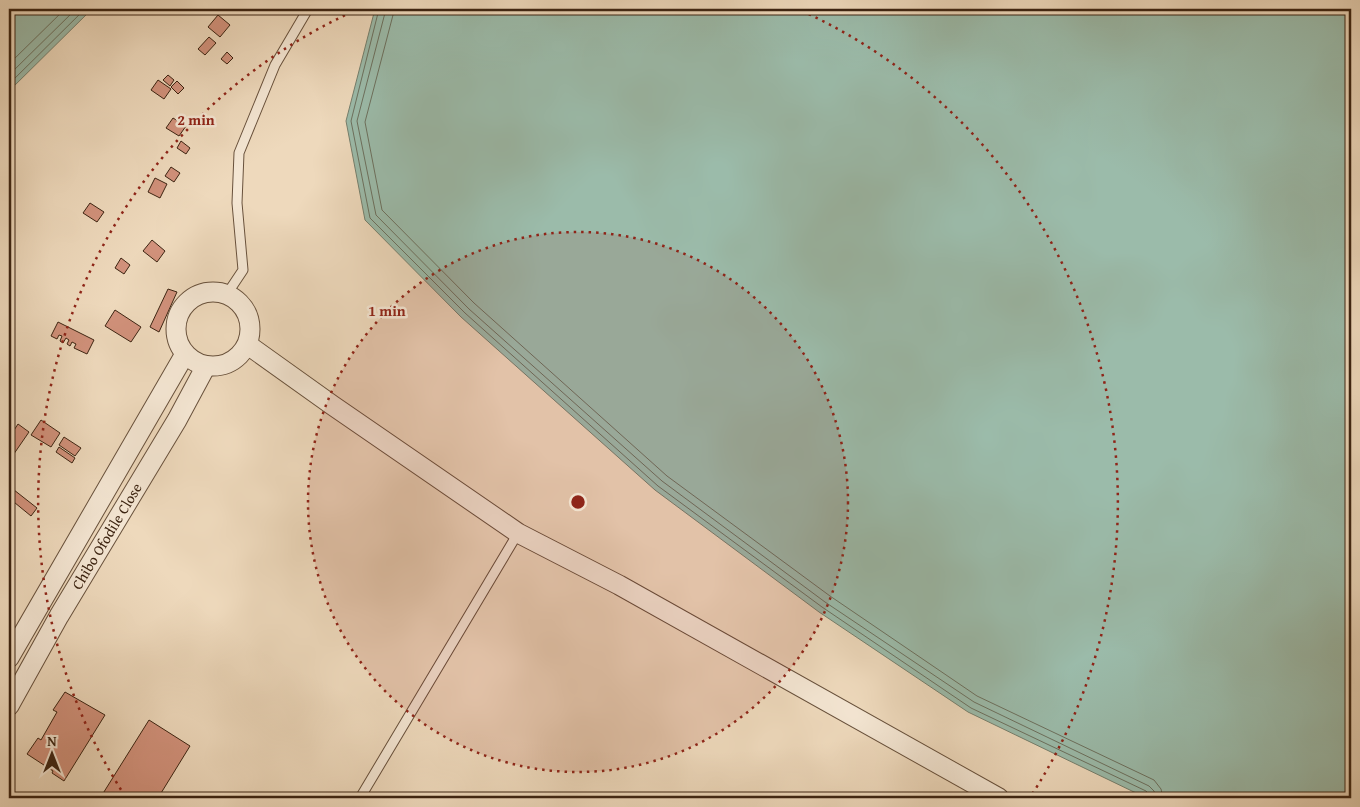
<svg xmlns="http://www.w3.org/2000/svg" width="1360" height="807" viewBox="0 0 1360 807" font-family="'Gentium Book Plus',serif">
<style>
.water{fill:#9bbbaa;stroke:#757f6d}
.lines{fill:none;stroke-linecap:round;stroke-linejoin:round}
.shore{stroke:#6c705e;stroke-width:1}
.building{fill:#d2927c;stroke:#3c2412}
.service-casing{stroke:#68513c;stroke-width:11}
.minor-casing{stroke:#68513c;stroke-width:21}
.service{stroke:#f4e6d3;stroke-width:9}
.minor{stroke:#f4e6d3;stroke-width:19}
.ring{fill:none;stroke:#8f2418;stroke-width:2.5;stroke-dasharray:2.5 5}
.labels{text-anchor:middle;stroke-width:5;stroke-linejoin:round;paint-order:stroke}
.street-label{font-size:15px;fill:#3c2412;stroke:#f4e6d3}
.centre{fill:#8f2418;stroke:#f4e6d3;stroke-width:2.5}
.ring-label{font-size:15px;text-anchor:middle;font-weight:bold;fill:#8f2418;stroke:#f4e6d3;stroke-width:5;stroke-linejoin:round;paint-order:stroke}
</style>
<rect width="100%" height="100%" fill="#eed9bc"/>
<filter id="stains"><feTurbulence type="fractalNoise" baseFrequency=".004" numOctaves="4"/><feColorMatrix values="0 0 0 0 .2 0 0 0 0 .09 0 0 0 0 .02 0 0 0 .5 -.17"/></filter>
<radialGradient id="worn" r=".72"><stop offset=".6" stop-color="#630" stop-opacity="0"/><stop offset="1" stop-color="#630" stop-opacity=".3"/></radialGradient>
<!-- water -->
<g class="water">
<path d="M9,9h83l-83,82z"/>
<path d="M375,9h976v789h-202l-15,-6 -166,-80 -149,-100 -164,-122 -194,-173 -96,-97 -19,-99z"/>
</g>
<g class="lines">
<!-- shore -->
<g class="shore">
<path d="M379,9l-28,112 19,97 95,95 193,173 164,121 149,101 175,83 3,3v4"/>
<path d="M386,9l-29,112 19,94 93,94 193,172 163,121 149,100 175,84 5,5 2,7"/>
<path d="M393,9v6l-28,107 17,88 92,93 193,173 163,120 147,100 177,84 7,9 2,9"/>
<path d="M9,64l56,-55"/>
<path d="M9,75l67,-66"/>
<path d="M9,84l76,-75"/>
</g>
</g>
<!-- building -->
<g class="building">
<path d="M218,15l12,10 -10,12 -12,-10z"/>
<path d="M209,37l7,6 -11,12 -7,-6z"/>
<path d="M227,52l6,6 -6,6 -6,-5z"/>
<path d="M168,75l6,5 -4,6 -7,-6z"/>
<path d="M158,80l13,9 -7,10 -13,-9z"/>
<path d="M177,81l7,7 -6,6 -7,-7z"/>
<path d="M173,118l13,8 -7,10 -13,-8z"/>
<path d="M181,141l9,7 -4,6 -9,-6z"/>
<path d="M171,167l9,6 -6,9 -9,-6z"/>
<path d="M155,178l12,6 -7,14 -12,-6z"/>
<path d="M90,203l14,9 -7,10 -14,-9z"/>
<path d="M152,240l13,11 -8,11 -14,-11z"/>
<path d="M121,258l9,7 -6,9 -9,-6z"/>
<path d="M168,289l9,3 -18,40 -9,-5z"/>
<path d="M115,310l26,17 -10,15 -26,-16z"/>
<path d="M58,322l36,18 -7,14 -13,-6 2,-4 -4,-2 -2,4 -3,-2 2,-4 -3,-2 -3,5 -3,-2 2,-5 -3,-1 -2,4 -6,-3z"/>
<path d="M41,420l19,13 -9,14 -20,-12z"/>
<path d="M18,424l11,8 -20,29v-23z"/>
<path d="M64,437l17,11 -6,8 -16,-11z"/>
<path d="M59,447l16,11 -3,5 -16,-11z"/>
<path d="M9,486l28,22 -6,8 -22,-18z"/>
<path d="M65,692l40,23 -41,66 -12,-8 1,-2 -26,-17 11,-16 3,2 16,-28 -4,-2z"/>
<path d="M149,720l41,26 -32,52h-50l-6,-3z"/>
</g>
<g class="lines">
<!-- service casing -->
<g class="service-casing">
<g id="service">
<path d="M227,294l16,-24 -6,-67 2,-50 36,-88 33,-56"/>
<path d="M360,798l158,-265"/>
</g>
</g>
<!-- minor casing -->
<g class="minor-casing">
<g id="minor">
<circle cx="213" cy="329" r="37"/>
<path d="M248,345l84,60 186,128 101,52 380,213"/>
<path d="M9,658l176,-304"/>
<path id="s1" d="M9,706l50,-90 118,-196 29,-54"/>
</g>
</g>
<!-- service -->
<use href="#service" class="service"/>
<!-- minor -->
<use href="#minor" class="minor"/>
</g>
<!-- distance rings -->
<circle cx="578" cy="502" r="270" fill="#8f2418" fill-opacity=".12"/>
<g class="ring">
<circle cx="578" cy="502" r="270"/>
<path d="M125 796A540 540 0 0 1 354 11M802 11A540 540 0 0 1 1031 796"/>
</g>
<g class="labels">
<!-- street labels -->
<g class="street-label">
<text dy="5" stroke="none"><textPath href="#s1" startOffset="196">Chibo Ofodile Close</textPath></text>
</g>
</g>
<circle cx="578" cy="502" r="8" class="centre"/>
<g class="ring-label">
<text x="196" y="125">2 min</text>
<text x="387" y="316">1 min</text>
</g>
<!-- margin -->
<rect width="1360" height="807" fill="none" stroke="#eed9bc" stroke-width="30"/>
<rect x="10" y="10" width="1340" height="787" fill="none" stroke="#3c2412" stroke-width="2.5"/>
<rect x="15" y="15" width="1330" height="777" fill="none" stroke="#3c2412"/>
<!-- north arrow -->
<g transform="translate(52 754)" stroke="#f4e6d3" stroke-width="4" paint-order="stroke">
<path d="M0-4L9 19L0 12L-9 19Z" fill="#3c2412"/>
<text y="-8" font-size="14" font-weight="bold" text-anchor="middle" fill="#3c2412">N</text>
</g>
<rect width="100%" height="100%" filter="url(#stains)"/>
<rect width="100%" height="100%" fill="url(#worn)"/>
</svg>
